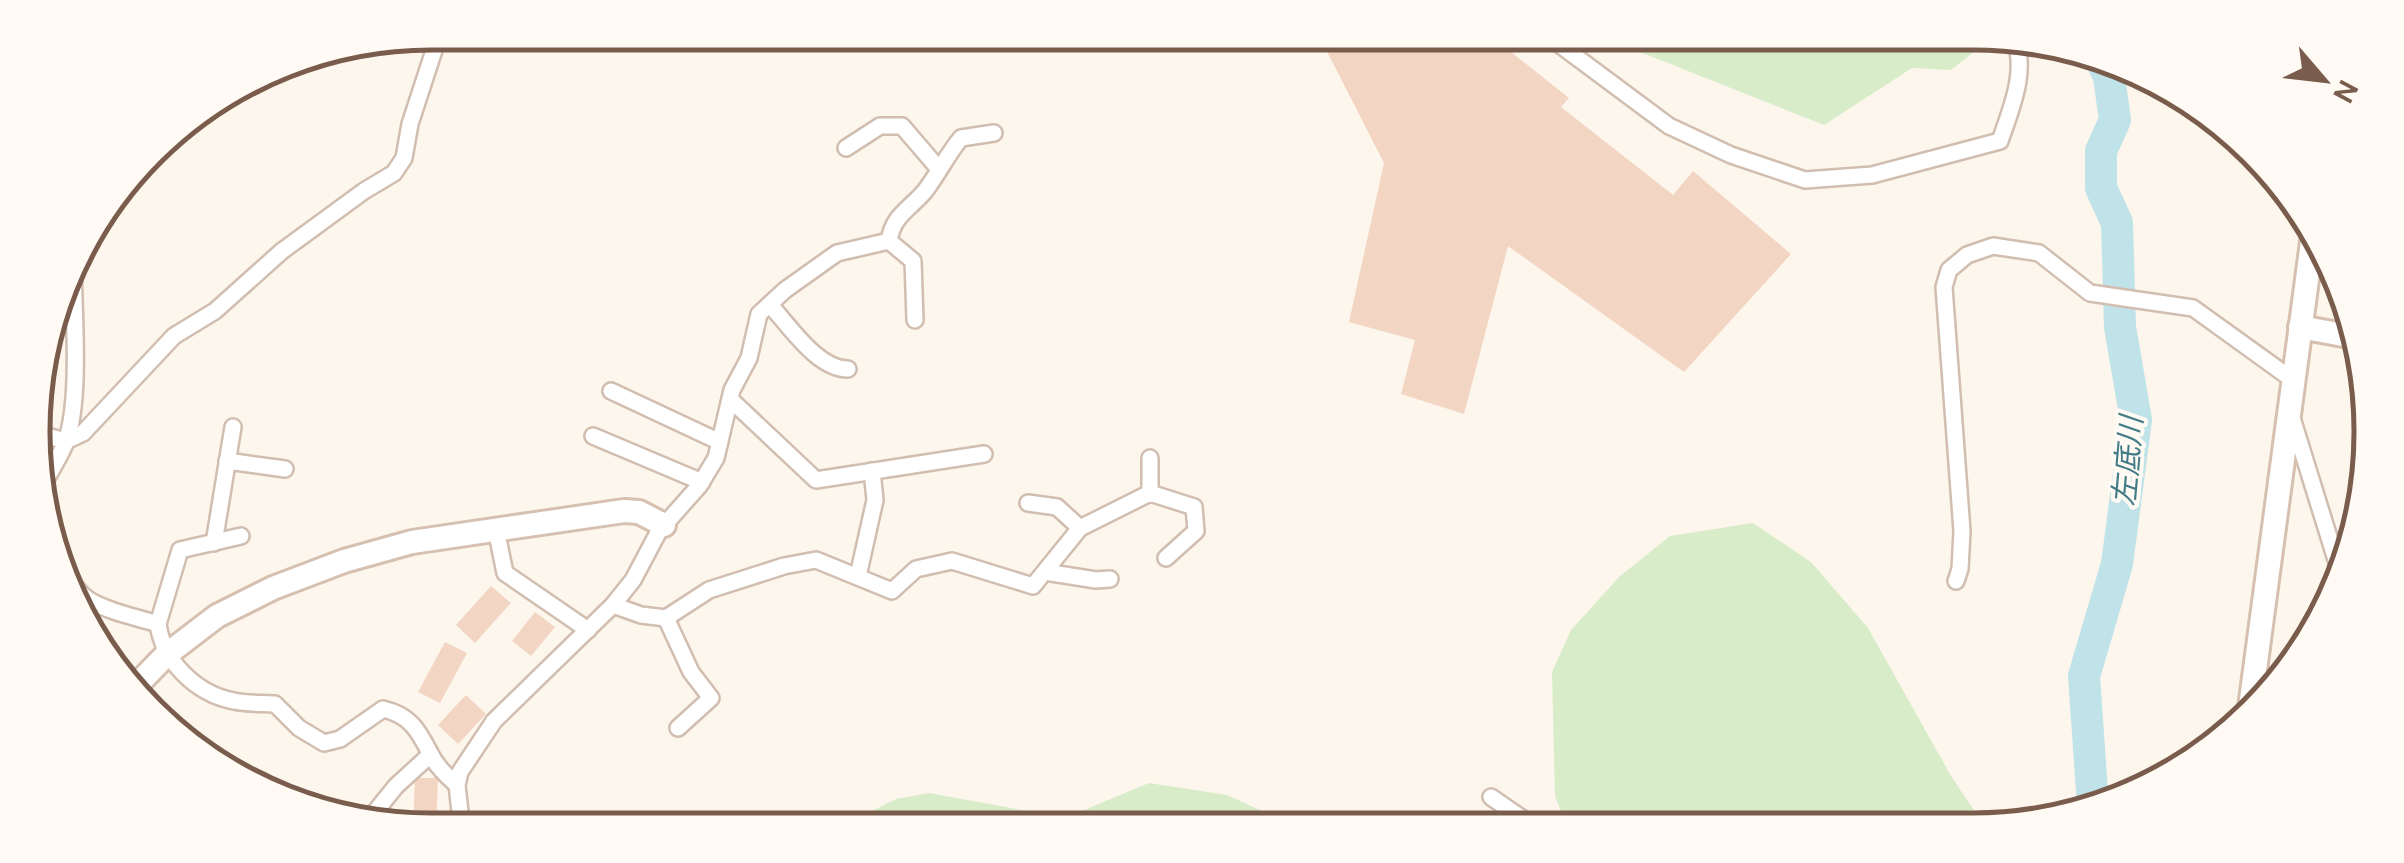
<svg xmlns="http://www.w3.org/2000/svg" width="2404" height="863" viewBox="0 0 2404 863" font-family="'DM Sans','Noto Sans JP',sans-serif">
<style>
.green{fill:#d8ecc9}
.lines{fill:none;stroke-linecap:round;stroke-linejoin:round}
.river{stroke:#bfe3e8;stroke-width:32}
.building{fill:#f3d5c3}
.street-casing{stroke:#d1beb0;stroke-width:20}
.secondary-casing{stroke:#d6c0b0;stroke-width:28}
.street{stroke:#fff;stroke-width:15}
.secondary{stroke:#fff;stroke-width:22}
.labels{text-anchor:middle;stroke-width:8;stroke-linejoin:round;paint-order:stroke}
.water-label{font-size:30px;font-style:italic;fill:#437c86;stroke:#fffaf3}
.rim{fill:none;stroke:#7a5c4d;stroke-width:5}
</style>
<rect width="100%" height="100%" fill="#fdf6ec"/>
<!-- green -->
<g class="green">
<path d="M1972,32l13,11 -34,27 -39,-2 -88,57 -232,-92z"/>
<path d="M1753,523l58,39 57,66 83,148 34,51 -417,1 -13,-32 -3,-124 19,-42 48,-53 51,-41z"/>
<path d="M1149,783l78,12 75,34 -457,1 1,-6 50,-25 33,-6 136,25z"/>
</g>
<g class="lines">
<!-- river -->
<path class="river" d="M2093,806l-9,-130 33,-112 19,-144 -16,-93 -3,-104 -16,-35v-37l14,-31 -6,-43 -8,-18"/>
</g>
<!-- building -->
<g class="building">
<path d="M1317,32h203l-9,20 58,46 -8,9 112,88 20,-24 98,83 -107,118 -176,-126 -44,168 -63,-20 14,-54 -66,-18 35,-159z"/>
<path d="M491,586l20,17 -36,40 -19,-18z"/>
<path d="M535,612l20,15 -24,29 -19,-15z"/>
<path d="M445,642l22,11 -27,50 -22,-11z"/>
<path d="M466,695l20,19 -28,30 -20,-19z"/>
<path d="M415,778h23l-2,52 -23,-2z"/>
</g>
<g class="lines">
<!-- street casing -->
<g class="street-casing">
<g id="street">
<path d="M1544,33l125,93 62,29 74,25 67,-5 128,-34c11,-32 28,-71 14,-103"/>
<path d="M846,148l34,-22h22l36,42"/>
<path d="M889,241l24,20 2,59"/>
<path d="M770,305c19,20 47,64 78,64"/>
<path d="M611,391l109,51"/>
<path d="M730,399l86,81 168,-26"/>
<path d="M2293,421l48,155"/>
<path d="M39,434l27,7 17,-8 91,-97 41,-25 67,-60 82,-60 30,-18 10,-15 6,-34 30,-92"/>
<path d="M593,436l109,46"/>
<path d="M227,461l58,8"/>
<path d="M44,483c6,14 3,24 5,39 3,25 19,64 40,78 20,12 47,17 69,24 5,37 38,70 76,77 13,3 27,2 41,3l24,24 25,15 16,-4 43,-30c27,6 35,21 47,44 6,13 17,23 27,32"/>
<path d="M43,485c7,-13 16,-27 22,-41 17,-42 8,-138 8,-185"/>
<path d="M1150,493v-35"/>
<path d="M1028,503l29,4 23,21"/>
<path d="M496,529l9,44 83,57"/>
<path d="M214,543l19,-116"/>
<path d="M1045,572l51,8 14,-1"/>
<path d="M858,576l17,-76 -3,-29"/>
<path d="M1956,581l4,-12 2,-38 -18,-244 5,-17 18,-15 26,-9 46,7 51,40 103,15 100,72"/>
<path d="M613,605l28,10 25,3 43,-28 75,-24 32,-6 76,31 24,-22 36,-8 81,25 47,-58 70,-35 44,14 2,24 -30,27"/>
<path d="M666,618l25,54 20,26 -33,30"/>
<path d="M158,624l22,-74 61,-14"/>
<path d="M1491,797l45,31"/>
<path d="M367,822l29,-36 34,-31"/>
<path d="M456,830l4,-18 -3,-27 3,-13 34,-51 119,-116 20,-25 26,-49 40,-45 17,-28 16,-68 17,-32 10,-44 26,-24 52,-37 52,-12c4,-26 20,-31 36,-50 13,-17 22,-36 36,-53l33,-5"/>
</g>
</g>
<!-- secondary casing -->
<g class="secondary-casing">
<g id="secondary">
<path d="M2300,327l54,10"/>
<path d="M134,688l32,-33 51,-39 56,-28 71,-27 68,-19 212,-31 15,1 25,13"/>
<path d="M2249,715l65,-488"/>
</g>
</g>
<!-- street -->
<use href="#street" class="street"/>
<!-- secondary -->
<use href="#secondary" class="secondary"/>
</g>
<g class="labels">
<!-- water labels -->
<g class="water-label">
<text transform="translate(2128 461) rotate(-85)" y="10">左底川</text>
</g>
</g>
<!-- crop -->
<path d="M0 0H2404V863H0ZM431 50H1973A381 381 0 0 1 2354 431V432A381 381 0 0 1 1973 813H431A381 381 0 0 1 50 432V431A381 381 0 0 1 431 50Z" fill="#fffaf3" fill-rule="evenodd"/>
<path class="rim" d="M431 50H1973A381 381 0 0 1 2354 431V432A381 381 0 0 1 1973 813H431A381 381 0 0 1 50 432V431A381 381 0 0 1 431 50Z"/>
<!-- north arrow -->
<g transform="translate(2324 80) rotate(118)" stroke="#fffaf3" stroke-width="8" paint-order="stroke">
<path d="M0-8L18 38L0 25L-18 38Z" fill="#7a5c4d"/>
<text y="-15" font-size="28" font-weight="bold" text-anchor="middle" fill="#7a5c4d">N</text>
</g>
</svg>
